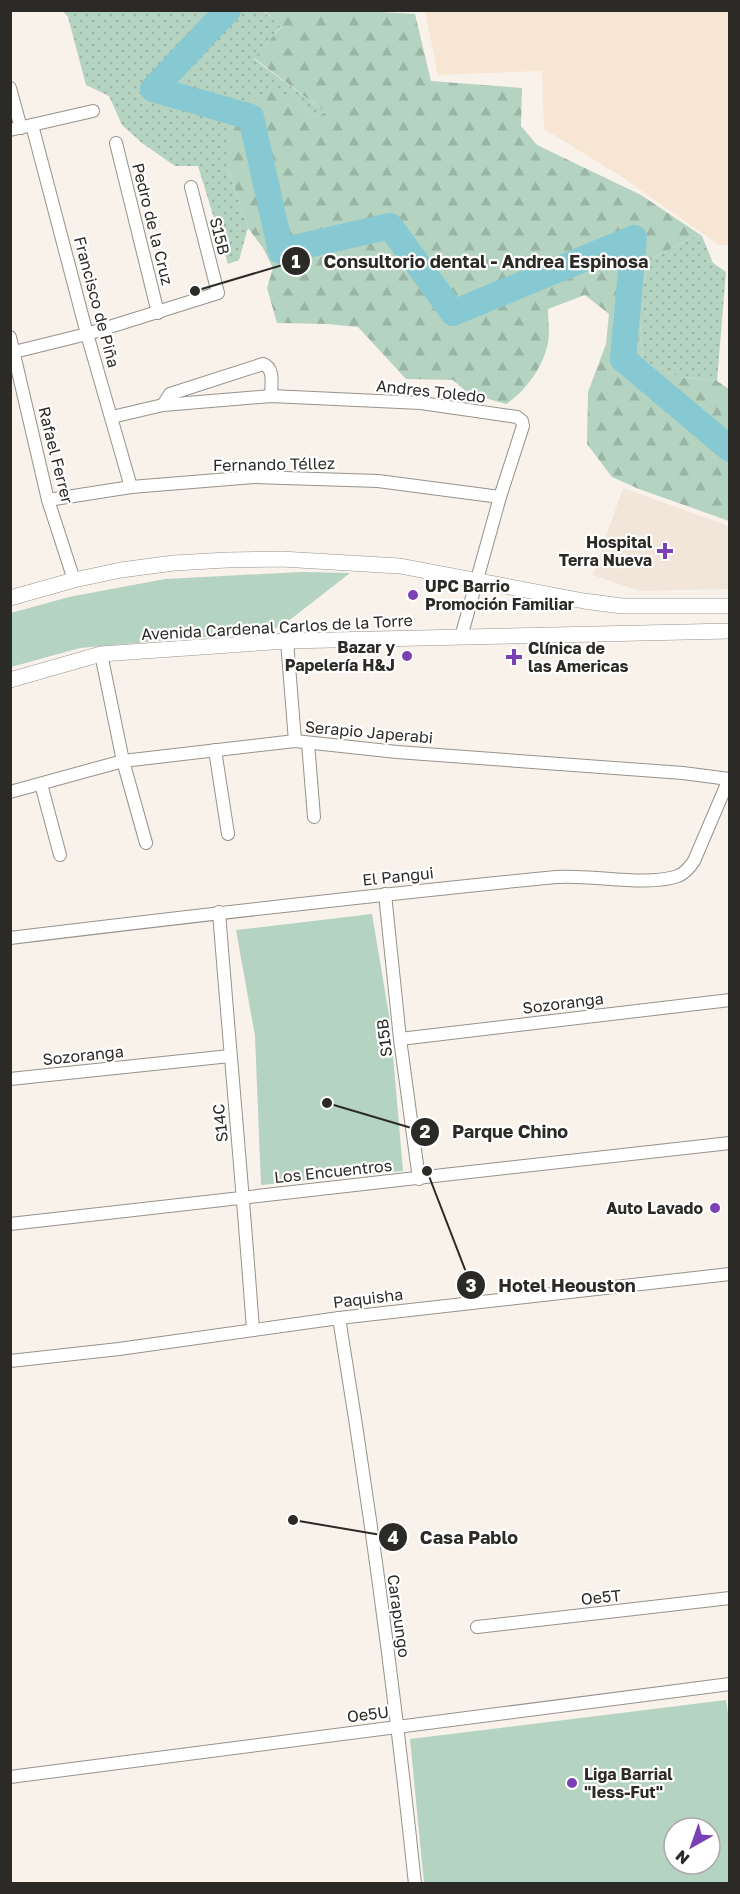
<svg xmlns="http://www.w3.org/2000/svg" width="740" height="1894" viewBox="0 0 740 1894" font-family="'Golos Text',sans-serif">
<style>
.built{fill:#f1e6d9}
.education{fill:#f8e6d5}
.grass{fill:url(#grass-dots)}
.forest{fill:url(#forest-firs)}
.green{fill:#b4d3c0;fill-rule:evenodd}
.lines{fill:none;stroke-linecap:round;stroke-linejoin:round}
.river{stroke:#87c9d3;stroke-width:26}
.minor-casing{stroke:#97928c;stroke-width:14}
.tertiary-casing{stroke:#97928c;stroke-width:16}
.minor{stroke:#fff;stroke-width:12}
.tertiary{stroke:#fff;stroke-width:15}
.poi-dot{fill:#7b40b6;stroke:#fff;stroke-width:2}
.labels{text-anchor:middle;stroke-width:4.5;stroke-linejoin:round;paint-order:stroke}
.street-label{font-size:16px;fill:#2c2a27;stroke:#fff}
.poi-label{font-size:16px;font-weight:bold;fill:#2c2a27;stroke:#fff;text-anchor:end}
.leader{fill:none;stroke:#2c2a27;stroke-width:2}
.callout-dot{fill:#2c2a27;stroke:#fff;stroke-width:2}
.mark-label{font-size:18px;text-anchor:middle;font-weight:bold;fill:#fff}
.callout-label{font-size:18px;text-anchor:middle;font-weight:bold;fill:#2c2a27;stroke:#fff;stroke-width:4.5;stroke-linejoin:round;paint-order:stroke}
</style>
<defs>
<pattern id="grass-dots" width="8" height="8" patternUnits="userSpaceOnUse" patternTransform="scale(1.5)"><rect width="8" height="8" fill="#b4d3c0"/><path d="M2 2h.1M6 6h.1" fill="none" stroke="#9bb5a5" stroke-width="1.8" stroke-linecap="round"/></pattern>
<pattern id="forest-firs" width="22" height="20" patternUnits="userSpaceOnUse" patternTransform="scale(1.5)"><rect width="22" height="20" fill="#b4d3c0"/><path d="M5 1l3.5 6h-7zM16 11l3.5 6h-7z" fill="#9bb5a5"/></pattern>
</defs>
<rect width="100%" height="100%" fill="#f8f2eb"/>
<!-- built -->
<path class="built" d="M623,488l106,38v63l-90,2 -46,-16z"/>
<!-- education -->
<path class="education" d="M425,11h304v234h-10l-97,-68 -78,-48 -2,-58 -104,4z"/>
<!-- grass -->
<g class="grass">
<path d="M63,11h200l18,15 -27,33 71,53 -9,6 -19,-17 -69,67 20,60 -9,32 -11,4 -30,-98h-23l-33,-23 -20,-18 -13,-29 -23,-11 -18,-68z"/>
<path d="M702,236l11,27 13,9 -9,109 -38,-4 -36,-16 -5,-64 13,-38 42,-22z"/>
</g>
<!-- forest -->
<path class="forest" d="M365,11l50,3 16,67 91,7 -1,38 16,19 104,50 61,41 -9,1 -42,22 -13,38 5,64 36,16 38,4 12,8v132l-90,-32 -27,-12 -25,-33 1,-52 18,-48 3,-30 -24,-19 -37,14c0,11 2,23 0,34 -5,24 -22,48 -42,61l-38,-11 -15,-13 -47,-1 -48,-52 -31,-3 -50,-1 -10,-35 6,-20 -10,-20 -15,-20 -20,-60 -1,-32 3,-16 10,-14 34,-18 23,13 19,17 9,-6 -71,-54 27,-31 -17,-16z"/>
<!-- green -->
<g class="green">
<path d="M301,572l49,1 -68,53 -20,6 -182,16 -69,19v-54l58,-16 96,-18z"/>
<path d="M372,914l18,107 13,150 -142,14 -6,-149 -19,-106z"/>
<path d="M726,1700l4,27 -1,156h-305l-14,-144zM674,1828h36v36h-36z"/>
</g>
<g class="lines">
<!-- river -->
<path class="river" d="M228,10l-75,79 98,28 30,134 109,-25 63,87 181,-75 -11,121 107,90"/>
<!-- minor casing -->
<g class="minor-casing">
<g id="minor">
<path d="M10,88l11,40"/>
<path d="M32,125l55,209 44,153"/>
<path d="M10,130l83,-19"/>
<path d="M116,143l42,170"/>
<path d="M10,337l38,163 26,80"/>
<path d="M10,353l77,-19 131,-41 -27,-106"/>
<path d="M163,405l7,-11 93,-30c12,4 8,21 8,32"/>
<path d="M112,417l51,-12 108,-9 150,7 96,14 5,4 1,5 -23,71 -39,140"/>
<path d="M48,500l83,-13 123,-10 124,4 122,16"/>
<path d="M287,641l8,100"/>
<path d="M101,654l22,107 23,82"/>
<path d="M308,743l6,74"/>
<path d="M215,750l13,84"/>
<path d="M41,784l19,71"/>
<path d="M10,792l113,-31 172,-20 102,11 286,21 46,6 -35,82c-4,6 -9,12 -16,15 -32,11 -87,-2 -122,1 -183,18 -364,39 -546,61"/>
<path d="M385,894l15,145 19,140"/>
<path d="M219,912c11,140 24,278 34,418"/>
<path d="M400,1039l330,-39"/>
<path d="M10,1079l220,-23"/>
<path d="M10,1224c240,-29 480,-53 720,-81"/>
<path d="M339,1318c31,188 56,376 76,566"/>
<path d="M10,1361l109,-12 220,-31 391,-44"/>
<path d="M477,1627l253,-29"/>
<path d="M10,1777l720,-93"/>
</g>
</g>
<!-- tertiary casing -->
<g class="tertiary-casing">
<g id="tertiary">
<path d="M10,598l64,-18 47,-10 53,-7 53,-3 54,-1 119,7 184,35 38,5h108"/>
<path d="M10,680l91,-26 186,-13 443,-10"/>
</g>
</g>
<!-- minor -->
<use href="#minor" class="minor"/>
<!-- tertiary -->
<use href="#tertiary" class="tertiary"/>
</g>
<!-- markers -->
<g class="poi-dot">
<path d="M662 542h6v6h6v6h-6v6h-6v-6h-6v-6h6z"/>
<circle cx="413" cy="595" r="6"/>
<circle cx="407" cy="656" r="6"/>
<path d="M511 648h6v6h6v6h-6v6h-6v-6h-6v-6h6z"/>
<circle cx="715" cy="1208" r="6"/>
<circle cx="572" cy="1783" r="6"/>
</g>
<g class="labels">
<!-- street labels -->
<g class="street-label">
<text transform="translate(153 224) rotate(76)" y="6">Pedro de la Cruz</text>
<text transform="translate(220 236) rotate(76)" y="6">S15B</text>
<text transform="translate(97 302) rotate(75)" y="6">Francisco de Piña</text>
<text transform="translate(431 391) rotate(6)" y="6">Andres Toledo</text>
<text transform="translate(56 455) rotate(76)" y="6">Rafael Ferrer</text>
<text transform="translate(274 464) rotate(-1)" y="6">Fernando Téllez</text>
<text transform="translate(277 627) rotate(-3)" y="6">Avenida Cardenal Carlos de la Torre</text>
<text transform="translate(369 732) rotate(5)" y="6">Serapio Japerabi</text>
<text transform="translate(398 876) rotate(-6)" y="6">El Pangui</text>
<text transform="translate(563 1003) rotate(-7)" y="6">Sozoranga</text>
<text transform="translate(384 1038) rotate(-97)" y="6">S15B</text>
<text transform="translate(83 1055) rotate(-6)" y="6">Sozoranga</text>
<text transform="translate(220 1123) rotate(-96)" y="6">S14C</text>
<text transform="translate(333 1171) rotate(-6)" y="6">Los Encuentros</text>
<text transform="translate(368 1298) rotate(-7)" y="6">Paquisha</text>
<text transform="translate(601 1597) rotate(-6)" y="6">Oe5T</text>
<text transform="translate(399 1616) rotate(82)" y="6">Carapungo</text>
<text transform="translate(368 1714) rotate(-7)" y="6">Oe5U</text>
</g>
<!-- poi labels -->
<g class="poi-label">
<text x="652" y="548">Hospital<tspan x="652" dy="18">Terra Nueva</tspan></text>
<text x="425" y="592" text-anchor="start">UPC Barrio<tspan x="425" dy="18">Promoción Familiar</tspan></text>
<text x="395" y="653">Bazar y<tspan x="395" dy="18">Papelería H&amp;J</tspan></text>
<text x="528" y="654" text-anchor="start">Clínica de<tspan x="528" dy="18">las Americas</tspan></text>
<text x="703" y="1214">Auto Lavado</text>
<text x="584" y="1780" text-anchor="start">Liga Barrial<tspan x="584" dy="18">"Iess-Fut"</tspan></text>
</g>
</g>
<!-- callouts -->
<path class="leader" d="M195 291L296 261M327 1103L425 1132M427 1171L471 1285M293 1520L393 1537"/>
<g class="callout-dot">
<circle cx="195" cy="291" r="6"/>
<circle cx="327" cy="1103" r="6"/>
<circle cx="427" cy="1171" r="6"/>
<circle cx="293" cy="1520" r="6"/>
<circle cx="296" cy="261" r="15"/>
<circle cx="425" cy="1132" r="15"/>
<circle cx="471" cy="1285" r="15"/>
<circle cx="393" cy="1537" r="15"/>
</g>
<g class="mark-label">
<text x="296" y="268">1</text>
<text x="425" y="1138">2</text>
<text x="471" y="1292">3</text>
<text x="393" y="1544">4</text>
</g>
<g class="callout-label">
<text x="486" y="268">Consultorio dental - Andrea Espinosa</text>
<text x="510" y="1138">Parque Chino</text>
<text x="567" y="1292">Hotel Heouston</text>
<text x="469" y="1544">Casa Pablo</text>
</g>
<!-- border -->
<rect width="740" height="1894" fill="none" stroke="#2c2a27" stroke-width="24"/>
<!-- north arrow -->
<g transform="translate(692 1846) rotate(220)"><circle r="28" fill="#ffffff" stroke="#abaaa9" stroke-width="1.5"/>
<path d="M0-4.5L10 22L0 15L-10 22Z" fill="#7b40b6"/>
<text y="-9" font-size="16" font-weight="bold" text-anchor="middle" fill="#2c2a27">N</text>
</g>
</svg>
